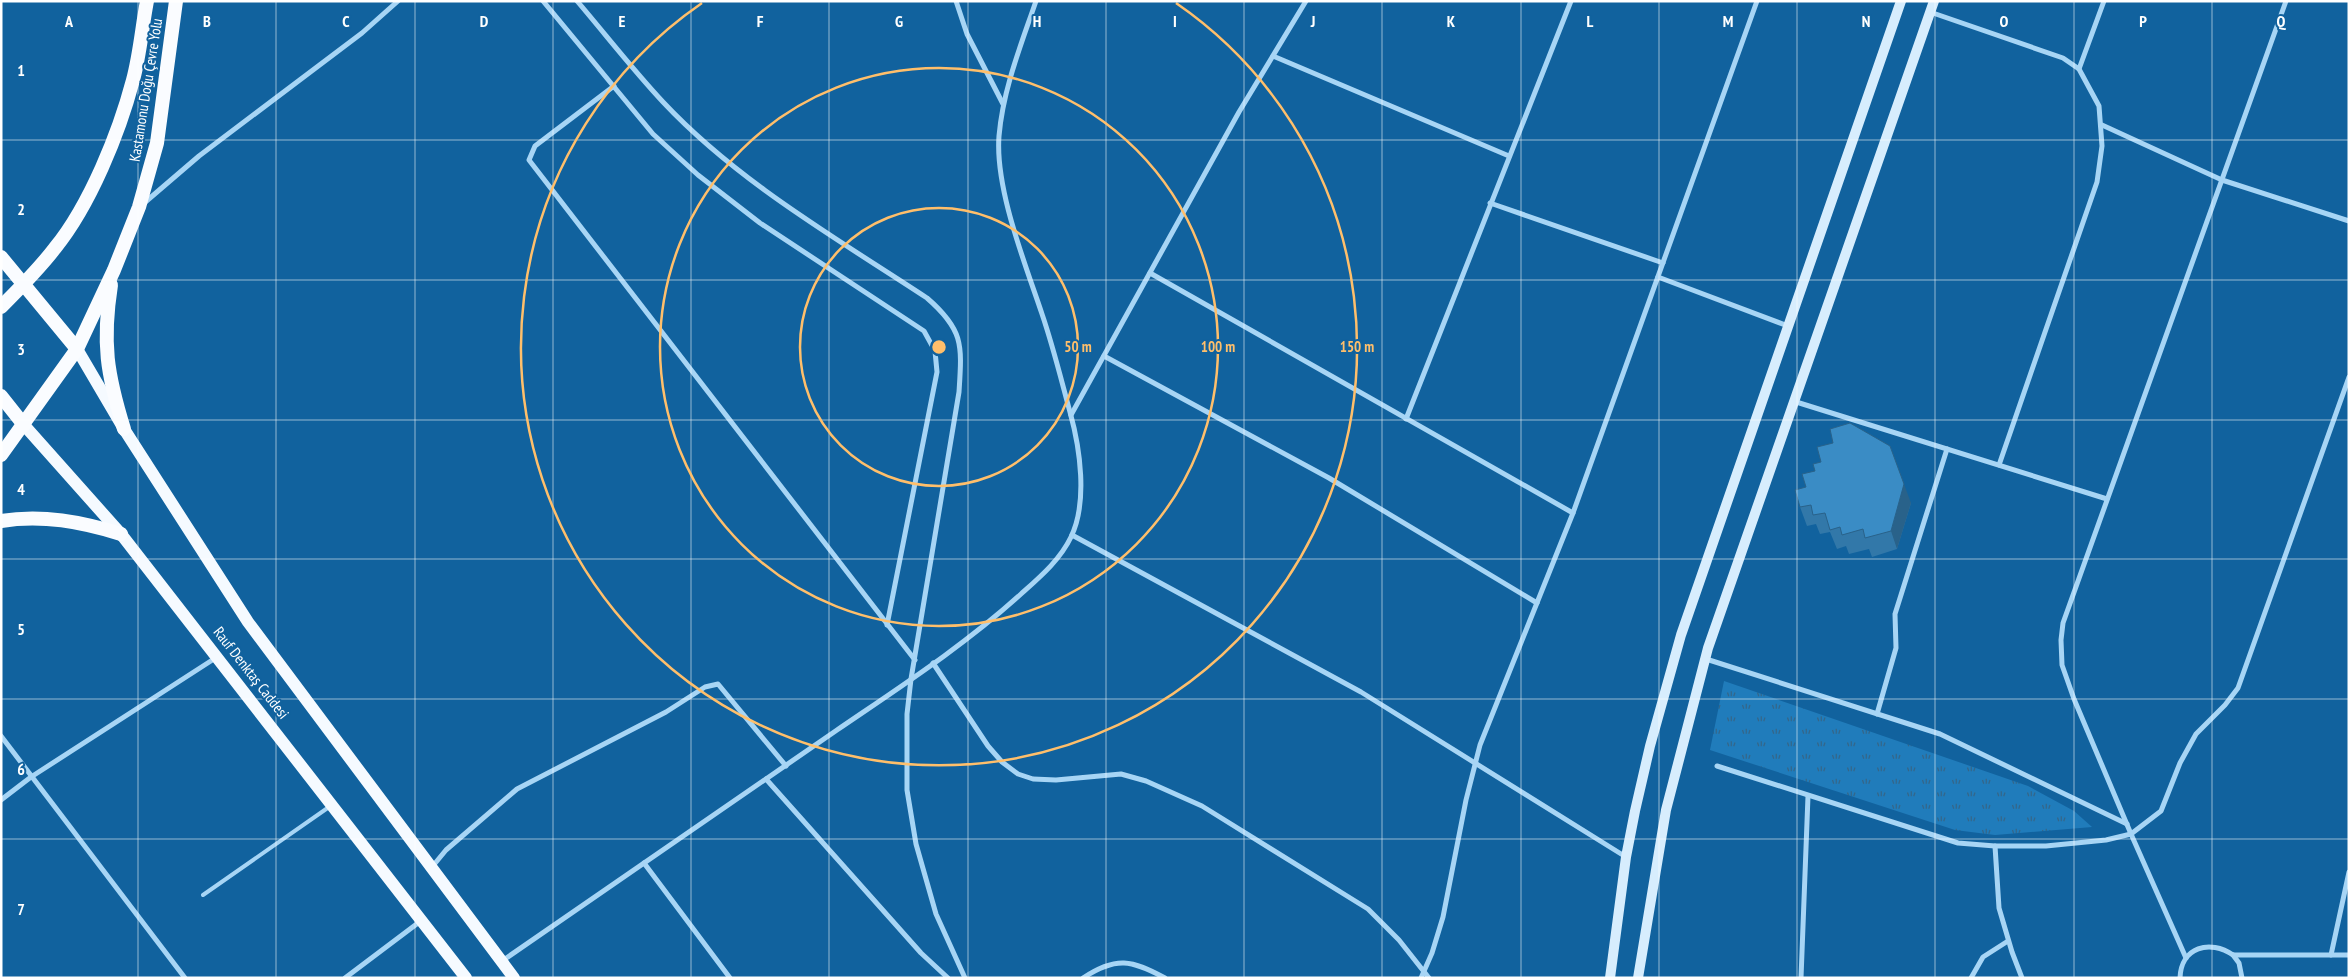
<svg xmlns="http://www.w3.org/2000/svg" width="2350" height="979" viewBox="0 0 2350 979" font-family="'PT Sans Narrow',sans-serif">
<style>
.park{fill:url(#park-tufts)}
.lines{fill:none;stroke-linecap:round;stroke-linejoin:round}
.service{stroke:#a7d5f5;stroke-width:4}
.minor{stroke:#a7d5f5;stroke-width:5}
.secondary{stroke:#d7edfd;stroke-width:10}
.primary{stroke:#f5faff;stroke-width:12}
.trunk{stroke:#fafcff;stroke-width:14}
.wall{fill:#3278a9}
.shaded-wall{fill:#29628a}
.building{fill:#3a8cc5;stroke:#29628a}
.grid{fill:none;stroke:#fff;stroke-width:1;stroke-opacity:0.55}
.ring{fill:none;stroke:#ffbf6b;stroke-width:2.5}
.labels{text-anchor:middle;stroke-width:4;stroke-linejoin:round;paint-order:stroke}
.street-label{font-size:15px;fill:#fff;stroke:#11629e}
.grid-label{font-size:16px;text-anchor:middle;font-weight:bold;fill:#fff;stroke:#11629e;stroke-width:4;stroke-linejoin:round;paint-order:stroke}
.centre{fill:#ffbf6b;stroke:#11629e;stroke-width:2.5}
.ring-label{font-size:15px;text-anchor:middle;font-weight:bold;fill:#ffbf6b;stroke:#11629e;stroke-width:4;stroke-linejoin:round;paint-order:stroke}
</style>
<defs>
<pattern id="park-tufts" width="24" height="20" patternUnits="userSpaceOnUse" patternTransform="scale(1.25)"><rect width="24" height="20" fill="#207cbb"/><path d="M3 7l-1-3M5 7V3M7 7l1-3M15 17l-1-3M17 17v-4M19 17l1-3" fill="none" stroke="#346689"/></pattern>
</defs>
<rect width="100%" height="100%" fill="#11629e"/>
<!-- park -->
<path class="park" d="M1724,681l304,105 46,25 18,16 -97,8 -40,-5 -245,-80z"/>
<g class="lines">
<!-- service -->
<path class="service" d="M203,895l126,-88"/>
<!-- minor -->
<g class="minor">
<path d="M543,1l110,133 45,41 62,48 164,108 11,20 2,21 -50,253"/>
<path d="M577,1c29,34 56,69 86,101 75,80 173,136 264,196 37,32 35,47 32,94l-48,287 -4,35v76l9,54 20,70 29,64"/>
<path d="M956,1l11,33 36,70"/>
<path d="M1930,12l133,46 16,11 20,37 3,40 -5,36 -98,283"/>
<path d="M1273,56l236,100"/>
<path d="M2079,69l25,-68"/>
<path d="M614,86l-79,60 -6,14 386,500"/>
<path d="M2102,125l120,55 127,41"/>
<path d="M1490,203l173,60"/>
<path d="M143,204l56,-48 163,-123 36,-32"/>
<path d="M1150,273l423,240"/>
<path d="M1658,277l130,49"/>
<path d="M1104,356l225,122 208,125"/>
<path d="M1793,401l314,98"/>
<path d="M1071,415l168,-303 67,-111"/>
<path d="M1406,419l165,-418"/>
<path d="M1072,535l289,157 265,165"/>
<path d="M1706,659l234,75 187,90"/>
<path d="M933,663l55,83 14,16 16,12 15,5 23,1 65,-6 25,7 56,25 166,103 31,31 30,38"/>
<path d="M1877,714l19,-66 -1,-34 52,-165"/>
<path d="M1,736l184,242"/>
<path d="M1717,766l241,77 37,3h51l60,-6 25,-6 30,-23 19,-48 16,-29 29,-29 13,-17 111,-311"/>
<path d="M766,779l155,174 27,25"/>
<path d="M1,800l30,-23 186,-120"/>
<path d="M1995,846l4,62 13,44 10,26"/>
<path d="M644,863l86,115"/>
<path d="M432,867l14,-17 71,-61 149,-77 39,-25 13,-3 68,82"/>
<path d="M2233,955l6,8 3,15"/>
<path d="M2331,955l18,-83"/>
<path d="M2186,958l-55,-124 -57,-135 -12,-34 -1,-25 2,-17 223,-622"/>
<path d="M502,961c112,-77 224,-154 335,-231 63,-43 128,-85 184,-136 19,-17 39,-34 50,-57 17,-35 9,-89 -1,-125 -9,-33 -17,-66 -28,-98 -17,-51 -47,-125 -43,-178 4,-47 22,-91 37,-135"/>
<path d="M345,978l77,-58"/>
<path d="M1083,978c33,-22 49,-18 82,0"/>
<path d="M1421,978l11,-25 11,-36 23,-117 14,-55 93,-232 184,-512"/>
<path d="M1801,978l7,-182"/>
<path d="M1971,978l12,-21 25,-16"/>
<path d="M2180,978c1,-31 30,-39 53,-23h116"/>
</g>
<!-- secondary -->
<g class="secondary">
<path d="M1610,978l16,-121 9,-46 15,-65 31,-111 220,-634"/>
<path d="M1638,978l28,-168 42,-162 226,-647"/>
</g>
<!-- primary -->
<g class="primary">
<path d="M77,349l47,80 124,193 266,356"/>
<path d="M24,425l97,109 345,444"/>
</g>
<!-- trunk -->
<g class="trunk">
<path d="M1,257l76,92"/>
<path d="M111,285c-9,58 -4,89 13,144"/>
<path d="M1,307c19,-19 38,-38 54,-59 35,-43 64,-115 78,-168 7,-26 9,-53 14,-79"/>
<path d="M1,396l23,29"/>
<path d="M1,455l76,-106 37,-79 25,-63 18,-64 19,-142"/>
<path d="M1,521c41,-7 81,1 120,13"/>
</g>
</g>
<!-- wall -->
<path class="wall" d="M1833,443l78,60 -14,46 -25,8 -3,-8 -20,5 -3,-8 -9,3 -7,-17 -10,2 -4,-10 -9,2 -7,-19 6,-20 9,-16z"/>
<!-- shaded-wall -->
<path class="shaded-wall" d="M1904,484l7,19 -14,46 -6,-18z"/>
<!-- building -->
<path class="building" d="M1850,423l40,23 14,38 -13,47 -26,7 -2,-9 -21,6 -2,-8 -10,3 -5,-17 -12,2 -2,-10 -11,2 -5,-17 11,-3 -4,-13 13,-3 -2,-7 8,-2 -4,-15 16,-4 -3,-14z"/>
<!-- grid -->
<path class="grid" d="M138,1v977M276,1v977M415,1v977M553,1v977M691,1v977M829,1v977M968,1v977M1106,1v977M1244,1v977M1382,1v977M1521,1v977M1659,1v977M1797,1v977M1935,1v977M2074,1v977M2212,1v977M1,140h2348M1,280h2348M1,420h2348M1,559h2348M1,699h2348M1,839h2348"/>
<!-- distance rings -->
<g class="ring">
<circle cx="939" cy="347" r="139"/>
<circle cx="939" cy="347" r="279"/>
<path d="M1176 3A418 418 0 1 1 702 3"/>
</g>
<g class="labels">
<!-- street labels -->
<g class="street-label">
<text transform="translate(146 90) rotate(-81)" y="5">Kastamonu Doğu Çevre Yolu</text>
<text transform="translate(251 673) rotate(52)" y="5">Rauf Denktaş Caddesi</text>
</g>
</g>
<g class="grid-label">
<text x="69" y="27">A</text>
<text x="207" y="27">B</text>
<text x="346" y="27">C</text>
<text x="484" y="27">D</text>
<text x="622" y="27">E</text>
<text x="760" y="27">F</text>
<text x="899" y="27">G</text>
<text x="1037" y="27">H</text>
<text x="1175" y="27">I</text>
<text x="1313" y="27">J</text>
<text x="1451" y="27">K</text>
<text x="1590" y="27">L</text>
<text x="1728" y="27">M</text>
<text x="1866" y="27">N</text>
<text x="2004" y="27">O</text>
<text x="2143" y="27">P</text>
<text x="2281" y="27">Q</text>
<text x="21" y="76">1</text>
<text x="21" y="215">2</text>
<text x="21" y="355">3</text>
<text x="21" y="495">4</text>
<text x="21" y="635">5</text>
<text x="21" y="775">6</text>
<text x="21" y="915">7</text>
</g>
<circle cx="939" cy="347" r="8" class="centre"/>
<g class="ring-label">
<text x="1078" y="352">50 m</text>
<text x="1218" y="352">100 m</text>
<text x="1357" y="352">150 m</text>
</g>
<!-- border -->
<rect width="2350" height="979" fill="none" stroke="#ffffff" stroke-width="5"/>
</svg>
